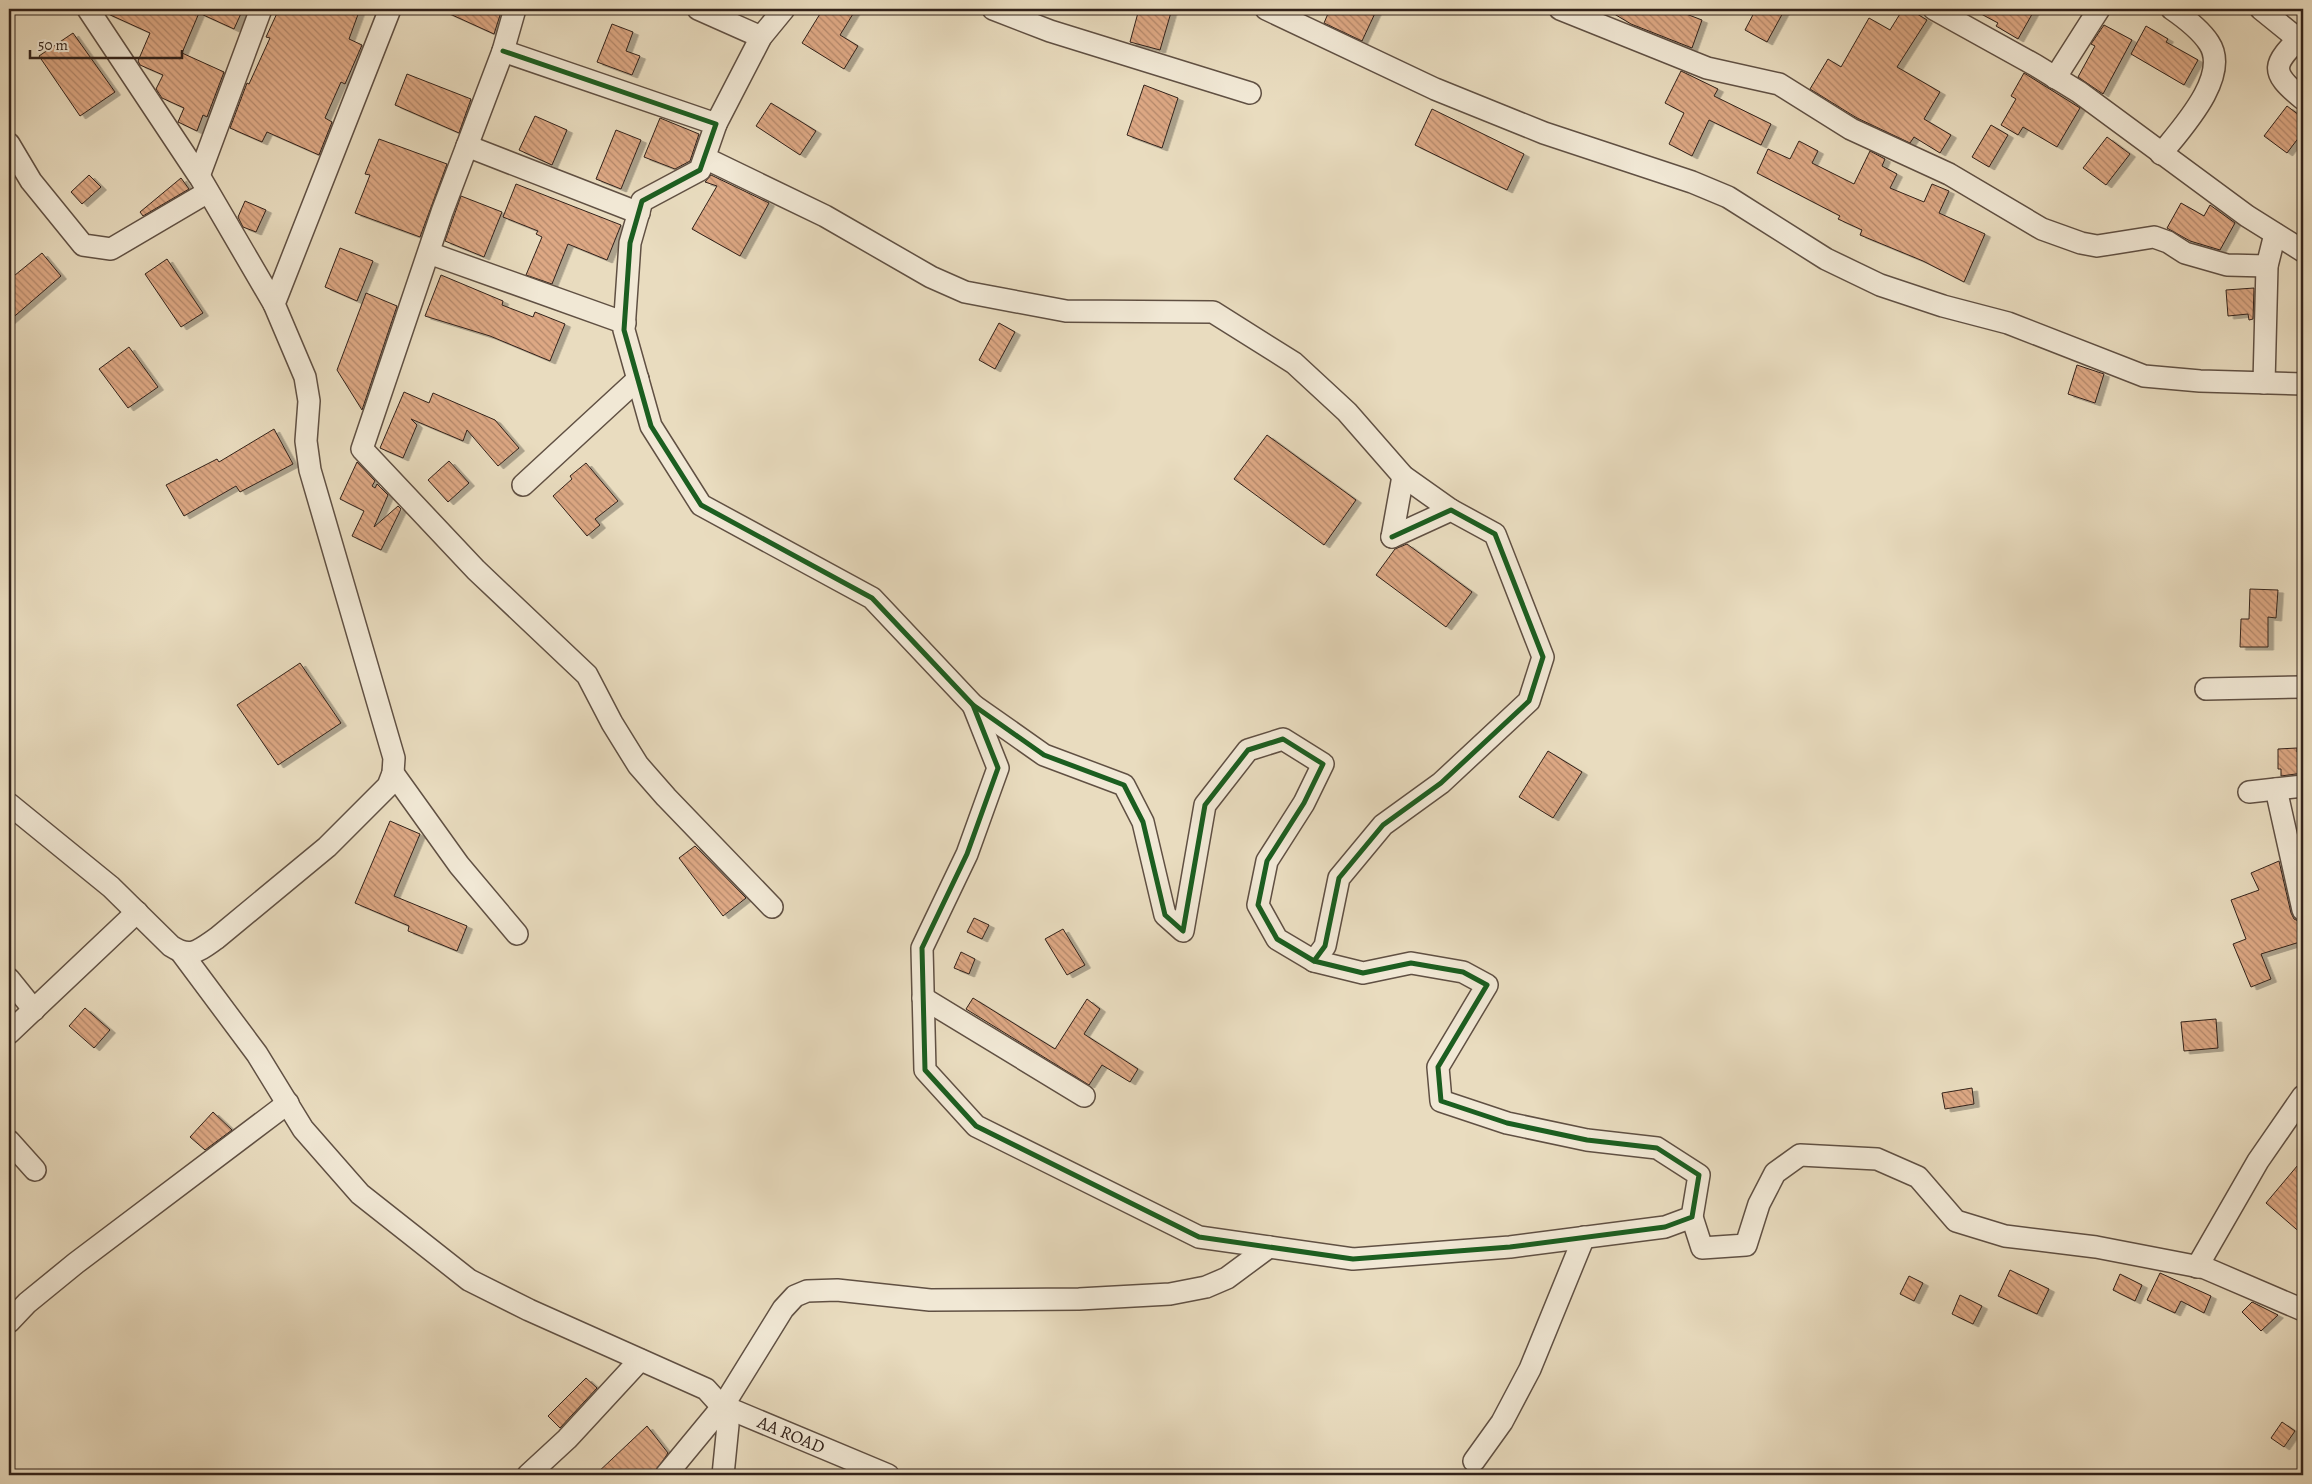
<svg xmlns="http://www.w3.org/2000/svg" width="2312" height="1484" viewBox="0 0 2312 1484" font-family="Alegreya,serif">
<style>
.building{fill:url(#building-back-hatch);stroke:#32221a;filter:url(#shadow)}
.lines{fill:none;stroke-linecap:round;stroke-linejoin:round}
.minor-casing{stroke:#605043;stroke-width:24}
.minor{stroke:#f1e8d5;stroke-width:21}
.cycleway-casing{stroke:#f1e8d5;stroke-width:8}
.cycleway{stroke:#1b5e20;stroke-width:5}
.labels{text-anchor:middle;stroke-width:4;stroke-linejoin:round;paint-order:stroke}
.street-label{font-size:18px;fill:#32221a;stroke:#f1e8d5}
</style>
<defs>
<pattern id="building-back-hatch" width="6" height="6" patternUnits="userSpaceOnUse" patternTransform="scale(1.25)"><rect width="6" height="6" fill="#dda884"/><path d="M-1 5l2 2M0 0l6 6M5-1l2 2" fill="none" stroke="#b4886b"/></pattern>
<filter id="shadow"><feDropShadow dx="5.5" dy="3" stdDeviation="0" flood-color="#0004"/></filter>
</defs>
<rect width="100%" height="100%" fill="#e9dcbf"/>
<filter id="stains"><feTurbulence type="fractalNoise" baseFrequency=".004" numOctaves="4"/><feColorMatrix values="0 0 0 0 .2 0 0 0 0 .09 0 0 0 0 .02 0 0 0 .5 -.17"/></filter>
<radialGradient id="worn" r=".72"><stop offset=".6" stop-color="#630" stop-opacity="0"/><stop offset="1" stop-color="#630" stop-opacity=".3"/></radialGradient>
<!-- building -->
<g class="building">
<path d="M103,9h140l-9,20 -35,-16 -17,40 42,19 -17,45 -4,-2 -6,16 -19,-9 6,-14 -22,-10 -6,-9 7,-14 -23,-10 -2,-4 12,-28 -44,-20z"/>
<path d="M279,9h81l-11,30 13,6 -17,39 -4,-2 -16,36 7,4 -13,33 -52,-23 -5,10 -32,-14 17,-45 2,1 21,-46 -4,-1z"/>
<path d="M439,9h63l-8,25z"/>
<path d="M823,9h33l-16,26 18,11 -14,23 -42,-26z"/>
<path d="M1139,9h33l-12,41 -30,-8z"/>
<path d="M1330,9h47l-15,32 -38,-18z"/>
<path d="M1606,9h67l29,11 -10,28 -61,-24z"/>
<path d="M1756,9h29l-18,33 -22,-12z"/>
<path d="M1903,9h6l18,11 -30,47 43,25 -16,27 27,16 -11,18 -26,-16 -4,6 -53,-25 -47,-29 18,-30 13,8 28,-49 21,12z"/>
<path d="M1972,9h63l-17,30 -22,-13 2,-3z"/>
<path d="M612,24l21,8 -7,19 14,5 -8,19 -35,-13z"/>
<path d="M2104,25l28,15 -29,54 -25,-17 17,-31 -4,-2z"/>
<path d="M2146,26l22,13 -2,3 32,18 -14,25 -53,-31z"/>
<path d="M73,33l42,59 -35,24 -41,-60z"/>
<path d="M1681,71l37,18 -4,7 57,28 -10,21 -52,-25 -17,36 -23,-12 15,-31 -19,-10z"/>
<path d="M2024,73l56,35 -23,39 -34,-20 -5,8 -17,-10 15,-26 -5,-3z"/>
<path d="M407,74l64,25 -12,34 -64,-28z"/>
<path d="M1144,85l34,13 -16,50 -35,-13z"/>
<path d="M771,103l45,28 -16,24 -44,-29z"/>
<path d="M2287,106l16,12v14l-16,21 -23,-17z"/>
<path d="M1432,109l92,45 -17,36 -92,-45z"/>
<path d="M535,116l32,14 -15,35 -33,-15z"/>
<path d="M660,118l39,16 -9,27 -15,8 -31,-12z"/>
<path d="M1991,125l17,10 -19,32 -17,-10z"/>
<path d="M616,130l25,10 -20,49 -25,-10z"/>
<path d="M2107,137l23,17 -24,31 -23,-17z"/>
<path d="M379,139l68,25 -27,73 -65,-24 15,-38 -5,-1z"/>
<path d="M1799,141l19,10 -6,12 42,21 16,-33 15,8 -3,7 15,8 -7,14 34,14 8,-18 17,7 -10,22 46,21 -21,48 -41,-21 -63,-26 2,-5 -24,-11 2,-3 -83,-43 11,-24 22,10z"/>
<path d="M89,175l12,12 -19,17 -11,-12z"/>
<path d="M711,175l58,28 -29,53 -48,-27 25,-43 -12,-4z"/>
<path d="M181,178l8,11 -46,27 -3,-4z"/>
<path d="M516,184l105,41 -14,35 -39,-16 -16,40 -26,-9 16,-38 -6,-3 2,-3 -35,-14z"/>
<path d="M461,196l41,16 -18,45 -39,-16z"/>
<path d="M245,201l21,9 -10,22 -13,-5 -5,-10z"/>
<path d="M2181,203l23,13 6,-11 25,18 -15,27 -30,-9 -23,-13z"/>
<path d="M340,248l33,13 -16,40 -32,-14z"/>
<path d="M42,253l19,23 -52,45v-41z"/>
<path d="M167,259l36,54 -22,14 -36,-53z"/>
<path d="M441,275l62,26 -1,4 31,12 2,-5 30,12 -15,37 -60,-25 -65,-20z"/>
<path d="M2254,288l-1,31 -4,1 -1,-6 -20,2 -2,-26z"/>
<path d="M366,293l31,13 -35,104 -25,-40z"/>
<path d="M999,323l16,9 -20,37 -16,-9z"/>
<path d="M129,347l29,40 -30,21 -29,-39z"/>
<path d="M2077,365l27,9 -9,29 -27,-9z"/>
<path d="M404,392l25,11 4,-10 62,27 24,28 -21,18 -31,-36 -4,11 -52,-22 6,6 -14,33 -23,-10z"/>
<path d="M274,429l19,35 -53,28 -4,-6 -52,30 -18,-31 51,-26 2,3z"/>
<path d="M1267,435l89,65 -32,45 -90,-66z"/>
<path d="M449,461l20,22 -21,19 -20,-22z"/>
<path d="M357,462l18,19 -3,5 3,2 2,-4 11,11 -14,32 24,-21 3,3 -20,41 -29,-14 12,-25 -24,-12z"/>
<path d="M586,463l32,38 -23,18 5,6 -13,11 -34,-40 19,-17 -2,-3z"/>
<path d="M1407,544l65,48 -26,35 -70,-52 19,-26z"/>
<path d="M2250,589l28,1 -2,28 -8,-1v30h-28l1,-28h8z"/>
<path d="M300,663l41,60 -63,42 -41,-60z"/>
<path d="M2297,748v4h6v21l-22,3v-7h-3v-20z"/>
<path d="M1548,751l34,21 -29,46 -34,-21z"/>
<path d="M390,821l30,13 -26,62 73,30 -10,25 -49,-20 1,-5 -54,-23z"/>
<path d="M695,846l51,52 -23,18 -44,-58z"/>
<path d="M2279,861l12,52 3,6 6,3 3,19 -42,13 10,25 -20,8 -18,-43 13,-5 -15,-39 28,-10 -8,-17z"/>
<path d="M974,918l15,7 -7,14 -15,-7z"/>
<path d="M1063,929l22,36 -18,10 -22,-36z"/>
<path d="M961,952l14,7 -6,15 -15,-6z"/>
<path d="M973,998l82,51 32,-50 13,10 -16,25 54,35 -8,13 -28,-17 -13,20 -123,-76z"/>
<path d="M85,1008l25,22 -16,18 -25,-22z"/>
<path d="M2216,1019l2,29 -34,3 -3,-29z"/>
<path d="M1972,1088l2,16 -29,5 -3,-16z"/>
<path d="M213,1112l19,18 -27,20 -15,-13z"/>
<path d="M2303,1159v76l-37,-32z"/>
<path d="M2010,1270l39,19 -12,25 -39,-18z"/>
<path d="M2160,1273l51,23 -7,17 -23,-12 -6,12 -28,-13z"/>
<path d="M2120,1274l22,11 -7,16 -22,-11z"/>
<path d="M1909,1276l14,7 -9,18 -14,-7z"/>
<path d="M1960,1295l22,11 -9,18 -21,-10z"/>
<path d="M2252,1302l26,13 -17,16 -19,-19z"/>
<path d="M586,1378l11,10 -37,40 -12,-12z"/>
<path d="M2282,1422l13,9 -11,16 -13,-9z"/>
<path d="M647,1426l21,27 -14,21 -59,1z"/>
</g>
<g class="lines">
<!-- minor casing -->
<g class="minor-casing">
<g id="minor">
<path d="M88,9l111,167 62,-167"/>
<path d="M515,9l-12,42 -61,161 -80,237 114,121 111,105 25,48 26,42 28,32 106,110"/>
<path d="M698,9l63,28"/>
<path d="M993,9l57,22 200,62"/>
<path d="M1266,9l169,80 109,44 148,49 36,15 98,62 54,26 63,21 65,17 136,53 56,5 103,3"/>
<path d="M1560,9l147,59 72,16 72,45 98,45 93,55 39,14 16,3 57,-9 14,5 17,11 42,12 40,1"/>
<path d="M1934,9l101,56 44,27 168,124 56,35"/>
<path d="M2261,9l37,30"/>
<path d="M2303,34c-29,30 -36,36 0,65"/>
<path d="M503,51l213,73 -16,46 -58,31 -12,42 -6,87 27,96 50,79 171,93 101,107 71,50 80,30 19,37 22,93 18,16 22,-126 43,-55 35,-11 40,25 -19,39 -37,58 -9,44 19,34 37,22 11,-15 14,-68 44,-53 58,-42 88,-82 14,-44 -48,-123 -44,-24 -59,27"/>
<path d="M2055,78l44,-69"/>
<path d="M716,124l45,-87 23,-28"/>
<path d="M9,144l22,37 52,64 28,4 97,-57"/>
<path d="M467,146l172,67"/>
<path d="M2161,154c20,-25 70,-78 48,-111 -9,-14 -24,-25 -37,-34"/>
<path d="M705,158l120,58 106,61 34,15 101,19 147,1 81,51 53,49 56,64 48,34"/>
<path d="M201,179l73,125"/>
<path d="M429,253l196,70"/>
<path d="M2264,383l3,-117 8,-32"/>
<path d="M523,485l115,-106"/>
<path d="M1392,537l11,-61"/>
<path d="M2206,689l97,-2"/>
<path d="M973,705l25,63 -31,86 -45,94 3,122 51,56 223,111 154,22 157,-12 155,-20 27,-10 7,-42 -42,-27 -70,-8 -80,-17 -66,-22 -3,-34 49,-82 -24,-13 -52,-9 -48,10 -49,-12"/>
<path d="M393,773l66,92 58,69"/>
<path d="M2276,789l27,121"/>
<path d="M2249,792l54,-6"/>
<path d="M9,804l102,83 60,59c20,13 27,5 46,-8l110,-91 61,-61 5,-13 1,-15 -84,-288 -4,-29 3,-40 -4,-24 -31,-73 116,-295"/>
<path d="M181,952l76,102 46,75 57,65 109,86 60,30 177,79 19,21 3,15 -5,50"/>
<path d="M9,979l25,31"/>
<path d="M923,998l161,98"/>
<path d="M9,1033l128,-121"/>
<path d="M9,1141l26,29"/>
<path d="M1692,1217l10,31 44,-3 13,-41 16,-31 25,-18 77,4 41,18 38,44 49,15 91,11 109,21 98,42"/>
<path d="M2197,1267l61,-106 45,-65"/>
<path d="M9,1322l18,-19 49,-40 212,-160"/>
<path id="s1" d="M723,1406l165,69"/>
<path d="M1474,1461l28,-39 28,-53 54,-132"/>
<path d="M528,1475l39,-36 73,-79"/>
<path d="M666,1475l57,-69 60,-97 12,-13 12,-5 30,-1 93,10 149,-1 91,-5 36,-7 21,-9 42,-31"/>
</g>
</g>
<!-- minor -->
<use href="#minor" class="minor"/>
<!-- cycleway casing -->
<g class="cycleway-casing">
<g id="cycleway">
<path d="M503,51l213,73 -16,46 -58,31 -12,42 -6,87 27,96 50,79 171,93 101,107 71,50 80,30 19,37 22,93 18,16 22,-126 43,-55 35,-11 40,25 -19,39 -37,58 -9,44 19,34 37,22 11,-15 14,-68 44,-53 58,-42 88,-82 14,-44 -48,-123 -44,-24 -59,27"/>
<path d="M973,705l25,63 -31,86 -45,94 3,122 51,56 223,111 154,22 157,-12 155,-20 27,-10 7,-42 -42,-27 -70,-8 -80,-17 -66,-22 -3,-34 49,-82 -24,-13 -52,-9 -48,10 -49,-12"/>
</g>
</g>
<!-- cycleway -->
<use href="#cycleway" class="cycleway"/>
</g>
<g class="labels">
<!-- street labels -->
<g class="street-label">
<text dy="6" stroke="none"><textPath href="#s1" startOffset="74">AA ROAD</textPath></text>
</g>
</g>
<!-- margin -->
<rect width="2312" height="1484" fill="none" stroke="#e9dcbf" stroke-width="30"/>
<rect x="10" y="10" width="2292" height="1464" fill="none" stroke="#32221a" stroke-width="2.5"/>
<rect x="15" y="15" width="2282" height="1454" fill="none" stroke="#32221a"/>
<!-- scale -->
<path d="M30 50v8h152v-8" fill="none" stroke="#32221a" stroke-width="2.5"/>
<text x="38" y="50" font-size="15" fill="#32221a" stroke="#f1e8d5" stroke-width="4" paint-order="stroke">50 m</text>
<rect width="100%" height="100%" filter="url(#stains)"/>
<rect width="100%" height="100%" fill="url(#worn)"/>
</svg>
